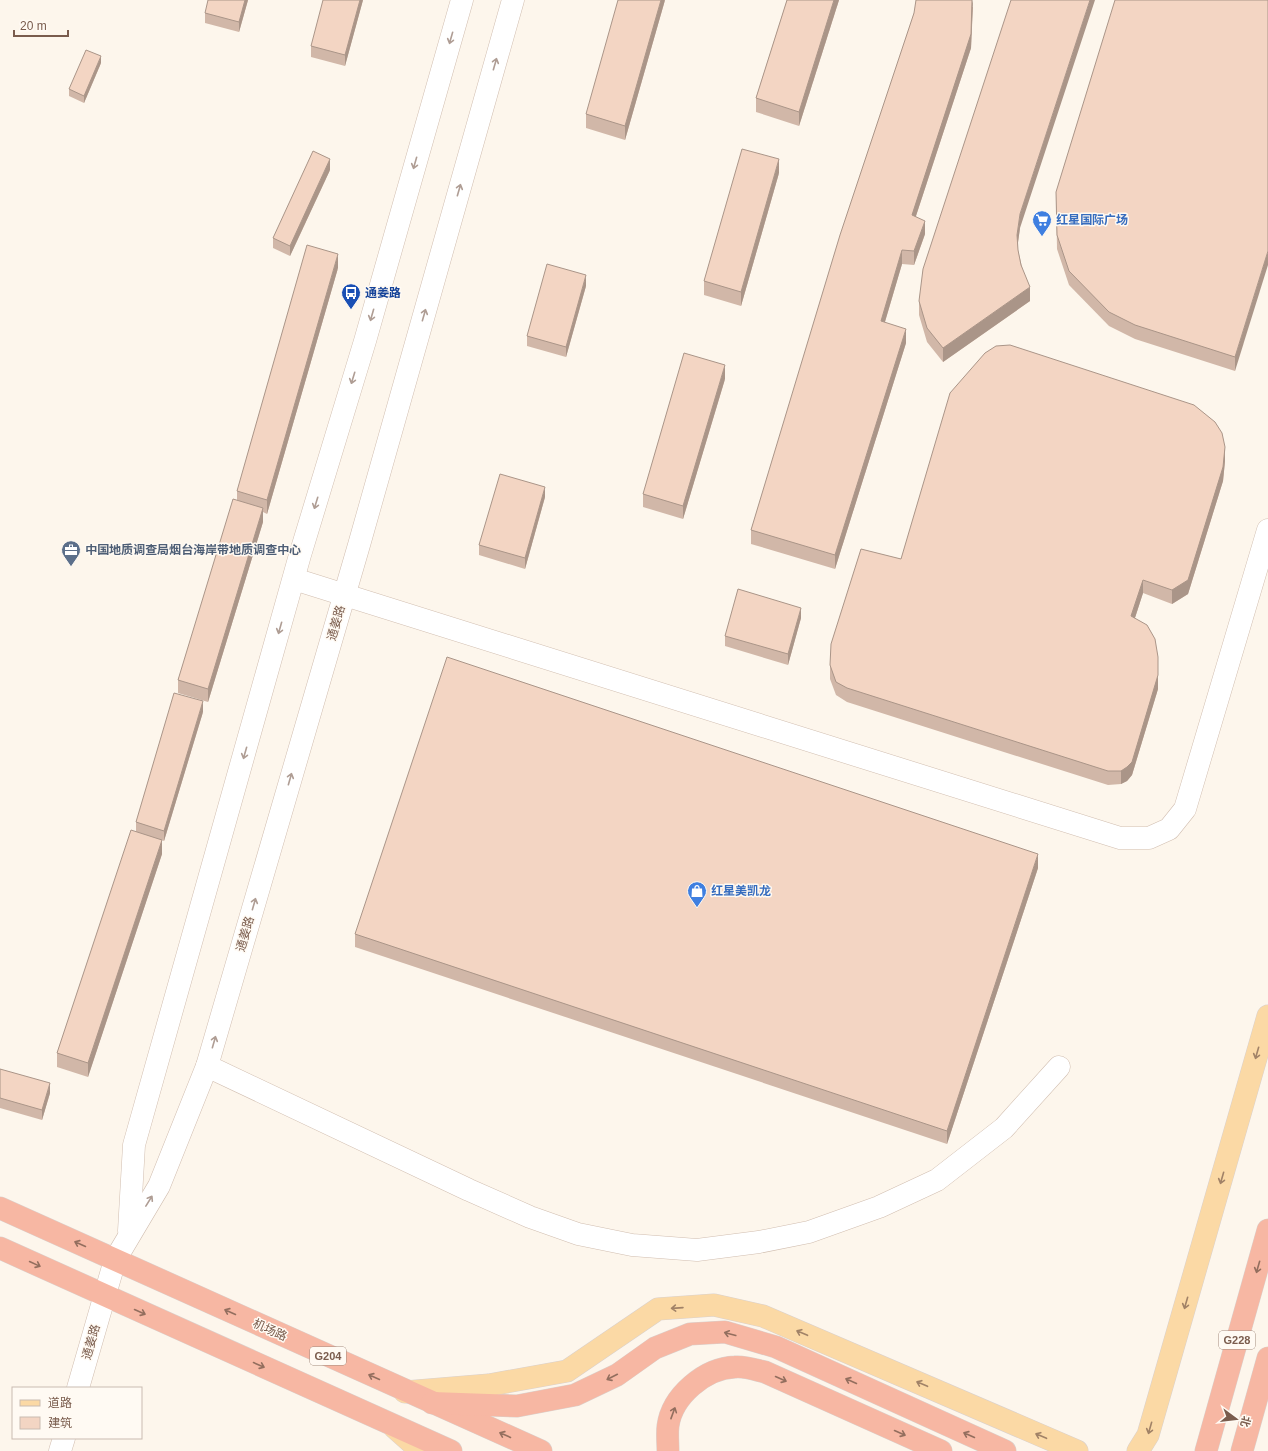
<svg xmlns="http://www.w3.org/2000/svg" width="1268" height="1451" viewBox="0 0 1268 1451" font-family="Arial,'Noto Sans SC',sans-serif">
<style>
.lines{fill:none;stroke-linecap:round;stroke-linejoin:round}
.minor-casing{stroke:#d1beb0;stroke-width:23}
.major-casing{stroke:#dad1cd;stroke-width:23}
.highway-casing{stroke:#dad1cd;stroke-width:23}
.minor{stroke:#fff;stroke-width:22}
.major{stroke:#fbd9a5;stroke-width:22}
.highway{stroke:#f7b7a3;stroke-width:22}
.wall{fill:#d1b7a8}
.shaded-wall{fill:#aa9588}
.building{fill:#f3d5c3;stroke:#aa9588}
.oneway{stroke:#af9d94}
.oneway2{stroke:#a18267}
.oneway3{stroke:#936e5e}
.labels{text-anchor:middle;stroke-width:3;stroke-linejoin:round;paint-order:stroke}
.shield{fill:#fffaf3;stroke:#a28b7f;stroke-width:1}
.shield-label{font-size:11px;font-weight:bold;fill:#7a5c4d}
.shop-label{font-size:12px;font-weight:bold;fill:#366cbe;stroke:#fffaf3;text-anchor:start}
.transit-label{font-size:12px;font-weight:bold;fill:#164399;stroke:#fffaf3;text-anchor:start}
.service-label{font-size:12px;font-weight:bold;fill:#4e5e75;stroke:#fffaf3;text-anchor:start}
.street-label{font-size:12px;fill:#7a5c4d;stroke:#fffaf3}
</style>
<rect width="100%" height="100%" fill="#fdf6ec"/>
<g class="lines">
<!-- minor casing -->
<g class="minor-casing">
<g id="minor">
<path d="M294,579l826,259h29l20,-9 16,-20 83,-279"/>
<path d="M207,1066l262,124 61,27 48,17 54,11 65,5 62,-8 50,-10 70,-25 58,-27 67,-52 55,-61"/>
<path d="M129,1231l5,-86 166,-590 65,-214 97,-341"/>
<path d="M78,1388l37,-128 44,-74 48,-120 152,-521 154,-545"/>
<path d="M60,1451l4,-13"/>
</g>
</g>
<!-- major casing -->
<g class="major-casing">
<g id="major">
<path d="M405,1392l84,-7 78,-14 91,-62 56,-4 49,11 314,135"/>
<path d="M395,1428l26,23"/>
<path d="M1138,1451l10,-16 120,-419"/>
</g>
</g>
<!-- highway casing -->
<g class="highway-casing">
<g id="highway">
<path d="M0,1208l541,243"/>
<path d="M0,1248l451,203"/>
<path d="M432,1403l85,3 58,-11 42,-20 38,-27 35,-14 35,-2 51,15 229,104"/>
<path d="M668,1451c0,-8 -1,-17 0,-25 4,-30 37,-58 67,-59 10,-1 21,3 30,5l176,79"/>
<path d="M1206,1451l62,-221"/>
<path d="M1242,1451l26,-93"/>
</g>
</g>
<!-- minor -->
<use href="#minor" class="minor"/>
<!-- major -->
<use href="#major" class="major"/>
<!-- highway -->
<use href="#highway" class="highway"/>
</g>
<!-- wall -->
<g class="wall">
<path d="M248,0l-9,32 -34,-9v-10z"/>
<path d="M363,0l-18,66 -34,-9v-11z"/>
<path d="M665,0l-40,140 -39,-12v-14z"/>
<path d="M787,0h52l-40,126 -43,-14v-14z"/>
<path d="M1268,0l-33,371 -100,-32 -26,-13 -40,-41 -12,-36 -1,-57z"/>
<path d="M973,7l-2,41 -55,168 9,18 -11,31 -12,-1 -17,58 21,21 -71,226 -84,-25v-14l163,-517z"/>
<path d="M101,63l-17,40 -15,-7v-7z"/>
<path d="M330,170l-40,86 -17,-8v-10z"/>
<path d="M779,173l-38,133 -37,-11v-14z"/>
<path d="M1020,228l-2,15v7l12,51 -87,61 -16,-20 -8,-27v-14z"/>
<path d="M338,268l-71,246 -4,-2v10l-55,180 -30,-9v-13l59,-180v-9z"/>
<path d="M586,286l-20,71 -39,-11v-10z"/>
<path d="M725,379l-42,140 -40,-12v-13z"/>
<path d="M1225,461l-2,20 -35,113 -16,10 -29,-11 -8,25 23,71 -26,86 -5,6 -6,3 -13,1 -261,-83 -11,-7 -6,-16v-14l71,-106z"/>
<path d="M545,497l-20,72 -46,-14v-10z"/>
<path d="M801,618l-13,47 -63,-19v-10z"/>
<path d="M203,712l-39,129 -2,-1v14l-74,223 -31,-10v-14l79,-221v-10z"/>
<path d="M1038,868l-91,276 -592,-197v-13z"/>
<path d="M0,1069l50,24 -8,27 -42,-12z"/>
</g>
<!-- shaded-wall -->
<g class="shaded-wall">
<path d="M245,0h3l-9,32v-10z"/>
<path d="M360,0h3l-18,66v-11z"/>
<path d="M661,0h4l-40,140v-14z"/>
<path d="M834,0h5l-40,126v-14z"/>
<path d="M973,0l-2,48 -59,180v-13z"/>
<path d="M1090,0h5l-75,228 -3,21v-14l3,-21z"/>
<path d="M101,56v7l-17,40v-7z"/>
<path d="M330,159v11l-40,86v-10z"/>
<path d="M779,159v14l-38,133v-14z"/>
<path d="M925,221v13l-11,31v-14z"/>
<path d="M902,250v14l-21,71v-14z"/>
<path d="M1268,251v14l-33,106v-14z"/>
<path d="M338,254v14l-71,246v-14z"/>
<path d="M586,275v11l-20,71v-10z"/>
<path d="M1030,287v14l-87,61v-14z"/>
<path d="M906,329v14l-71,226v-14z"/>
<path d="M725,365v14l-42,140v-13z"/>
<path d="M1225,447v14l-2,20 -35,113 -16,10v-14z"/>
<path d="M545,487v10l-20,72v-11z"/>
<path d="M263,508v14l-55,180v-13z"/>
<path d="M1143,580v13l-12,37v-14z"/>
<path d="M801,608v10l-13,47v-11z"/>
<path d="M1158,675v14l-26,86 -5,6 -6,3v-13z"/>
<path d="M203,701v11l-39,129v-10z"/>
<path d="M162,840v14l-74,223v-14z"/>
<path d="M1038,854v14l-91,276v-13z"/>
<path d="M50,1083v10l-8,27v-10z"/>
</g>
<!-- building -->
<g class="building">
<path d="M208,0h37l-6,22 -34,-9z"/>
<path d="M323,0h37l-15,55 -34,-9z"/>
<path d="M618,0h43l-36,126 -39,-12z"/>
<path d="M787,0h47l-35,112 -43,-14z"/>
<path d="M916,0h56l-1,34 -59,181 13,6 -11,30 -12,-1 -21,71 25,8 -71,226 -84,-25 89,-295 74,-222z"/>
<path d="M1011,0h79l-70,214 -3,21 1,15 3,15 9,22 -87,61 -16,-20 -8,-27 4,-32z"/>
<path d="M1115,0h153v251l-33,106 -100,-32 -26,-13 -40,-41 -12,-36 -1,-43z"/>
<path d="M86,50l15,6 -17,40 -15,-7z"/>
<path d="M742,149l37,10 -38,133 -37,-11z"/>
<path d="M313,151l17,8 -40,87 -17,-8z"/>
<path d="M307,245l31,9 -71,246 -30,-9z"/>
<path d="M547,264l39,11 -20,72 -39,-11z"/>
<path d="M1010,345l184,60 21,17 7,11 3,14 -2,20 -35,113 -16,10 -29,-10 -12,36 16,9 8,14 3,18v18l-26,87 -5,5 -6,4h-13l-261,-83 -11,-6 -6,-17 1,-21 30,-95 40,10 49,-166 35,-40 11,-7z"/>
<path d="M684,353l41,12 -42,141 -40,-12z"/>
<path d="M500,474l45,13 -20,71 -46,-13z"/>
<path d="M233,499l30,9 -55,181 -30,-9z"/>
<path d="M738,589l63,19 -13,46 -63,-18z"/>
<path d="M447,657l591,197 -91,277 -592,-197z"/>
<path d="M174,693l29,8 -39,130 -28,-9z"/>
<path d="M131,830l31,10 -74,223 -31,-10z"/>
<path d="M0,1069l50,14 -8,27 -42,-12z"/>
</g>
<!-- one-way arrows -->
<defs><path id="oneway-shaft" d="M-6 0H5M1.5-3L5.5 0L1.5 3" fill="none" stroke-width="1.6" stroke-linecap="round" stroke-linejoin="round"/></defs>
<g class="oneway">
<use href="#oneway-shaft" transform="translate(451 38) rotate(106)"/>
<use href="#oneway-shaft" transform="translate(495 64) rotate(-74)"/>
<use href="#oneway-shaft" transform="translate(415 163) rotate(106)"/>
<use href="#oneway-shaft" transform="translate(459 190) rotate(-74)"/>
<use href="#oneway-shaft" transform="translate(372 315) rotate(106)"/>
<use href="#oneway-shaft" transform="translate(424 315) rotate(-74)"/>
<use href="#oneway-shaft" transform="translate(353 378) rotate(107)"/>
<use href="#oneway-shaft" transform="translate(316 503) rotate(107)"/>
<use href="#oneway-shaft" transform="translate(280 628) rotate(106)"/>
<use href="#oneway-shaft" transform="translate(245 753) rotate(106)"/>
<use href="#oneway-shaft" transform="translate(290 779) rotate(-74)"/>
<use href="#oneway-shaft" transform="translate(254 904) rotate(-74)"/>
<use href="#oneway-shaft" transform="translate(214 1042) rotate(-74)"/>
<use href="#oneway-shaft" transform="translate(149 1201) rotate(-58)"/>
</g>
<g class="oneway2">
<use href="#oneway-shaft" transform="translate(1257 1053) rotate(106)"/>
<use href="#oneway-shaft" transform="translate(1222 1178) rotate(106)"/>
<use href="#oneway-shaft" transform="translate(1186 1303) rotate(106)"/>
<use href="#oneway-shaft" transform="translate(677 1308) rotate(176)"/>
<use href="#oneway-shaft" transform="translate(802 1333) rotate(-157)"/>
<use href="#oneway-shaft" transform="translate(922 1384) rotate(-157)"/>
<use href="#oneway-shaft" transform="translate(1150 1428) rotate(106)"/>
<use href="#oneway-shaft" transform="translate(1041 1436) rotate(-157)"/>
</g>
<g class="oneway3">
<use href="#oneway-shaft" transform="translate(80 1244) rotate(-156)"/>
<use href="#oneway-shaft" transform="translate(35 1264) rotate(25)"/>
<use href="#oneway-shaft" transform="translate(1258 1267) rotate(106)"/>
<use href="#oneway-shaft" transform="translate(140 1312) rotate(24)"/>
<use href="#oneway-shaft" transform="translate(230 1312) rotate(-156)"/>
<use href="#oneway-shaft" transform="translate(730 1334) rotate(-165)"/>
<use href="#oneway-shaft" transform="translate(259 1365) rotate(24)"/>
<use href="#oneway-shaft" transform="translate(374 1377) rotate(-156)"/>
<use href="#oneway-shaft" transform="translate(612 1377) rotate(153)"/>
<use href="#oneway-shaft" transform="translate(781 1379) rotate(24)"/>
<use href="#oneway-shaft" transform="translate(851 1381) rotate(-156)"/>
<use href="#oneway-shaft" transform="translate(673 1413) rotate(-70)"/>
<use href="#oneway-shaft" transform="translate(900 1433) rotate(24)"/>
<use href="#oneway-shaft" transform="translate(505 1435) rotate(-156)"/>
<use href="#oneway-shaft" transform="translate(969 1435) rotate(-156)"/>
</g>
<!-- icons -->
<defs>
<g id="supermarket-pin" transform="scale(1)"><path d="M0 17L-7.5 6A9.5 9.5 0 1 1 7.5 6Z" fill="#3f7fe0" stroke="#fffaf3"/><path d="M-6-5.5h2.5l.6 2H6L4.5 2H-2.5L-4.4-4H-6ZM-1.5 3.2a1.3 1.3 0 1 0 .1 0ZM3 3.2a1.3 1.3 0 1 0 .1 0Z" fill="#fff"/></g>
<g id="bus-pin" transform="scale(1)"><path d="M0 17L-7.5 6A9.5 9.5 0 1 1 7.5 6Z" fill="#1a4fb4" stroke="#fffaf3"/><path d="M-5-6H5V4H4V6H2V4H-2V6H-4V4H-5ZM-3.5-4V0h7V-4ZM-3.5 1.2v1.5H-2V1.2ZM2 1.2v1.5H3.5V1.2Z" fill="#fff"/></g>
<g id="office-pin" transform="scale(1)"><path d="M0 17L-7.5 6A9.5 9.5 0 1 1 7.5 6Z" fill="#5c6f8a" stroke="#fffaf3"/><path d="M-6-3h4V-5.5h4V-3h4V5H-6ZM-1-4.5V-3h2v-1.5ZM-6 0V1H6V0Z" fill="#fff"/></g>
<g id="shop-pin" transform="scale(1)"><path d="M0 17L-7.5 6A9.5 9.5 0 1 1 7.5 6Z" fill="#3f7fe0" stroke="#fffaf3"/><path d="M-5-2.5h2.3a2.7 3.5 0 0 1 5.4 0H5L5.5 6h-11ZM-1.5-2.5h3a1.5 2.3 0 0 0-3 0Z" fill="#fff"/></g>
</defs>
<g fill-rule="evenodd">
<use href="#supermarket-pin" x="1042" y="220"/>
<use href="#bus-pin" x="351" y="293"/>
<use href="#office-pin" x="71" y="550"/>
<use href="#shop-pin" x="697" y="891"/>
</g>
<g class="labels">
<!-- shield labels -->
<g class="shield">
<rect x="1219" y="1331" width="36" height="18" rx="3"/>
<rect x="310" y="1347" width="36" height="18" rx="3"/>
</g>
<g class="shield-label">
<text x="1237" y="1344">G228</text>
<text x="328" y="1360">G204</text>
</g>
<!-- shop labels -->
<g class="shop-label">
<text x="1056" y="224">红星国际广场</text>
<text x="711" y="895">红星美凯龙</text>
</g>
<!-- transit labels -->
<g class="transit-label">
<text x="365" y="297">通姜路</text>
</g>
<!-- service labels -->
<g class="service-label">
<text x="85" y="554">中国地质调查局烟台海岸带地质调查中心</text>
</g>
<!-- street labels -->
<g class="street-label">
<text transform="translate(336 623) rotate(-74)" y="4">通姜路</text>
<text transform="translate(245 934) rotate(-74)" y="4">通姜路</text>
<text transform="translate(270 1330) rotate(24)" y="4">机场路</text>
<text transform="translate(91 1342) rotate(-74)" y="4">通姜路</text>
</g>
</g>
<!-- legend -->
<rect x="12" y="1387" width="130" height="52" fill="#fffaf3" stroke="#cabbb1"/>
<rect x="20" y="1400" width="20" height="6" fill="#fbd9a5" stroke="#cabbb1"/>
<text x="48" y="1407" font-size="12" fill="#7a5c4d">道路</text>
<rect x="20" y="1417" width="20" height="12" fill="#f3d5c3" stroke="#cabbb1"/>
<text x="48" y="1427" font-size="12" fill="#7a5c4d">建筑</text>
<!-- north arrow -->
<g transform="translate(1236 1419) rotate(105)" stroke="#fffaf3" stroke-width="3" paint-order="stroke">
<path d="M0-3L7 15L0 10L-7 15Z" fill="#7a5c4d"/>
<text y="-6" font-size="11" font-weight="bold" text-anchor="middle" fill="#7a5c4d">北</text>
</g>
<!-- scale -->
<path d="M14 30v6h54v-6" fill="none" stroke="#7a5c4d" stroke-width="2"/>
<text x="20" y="30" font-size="12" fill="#7a5c4d" stroke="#fffaf3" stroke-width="3" paint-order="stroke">20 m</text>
</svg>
